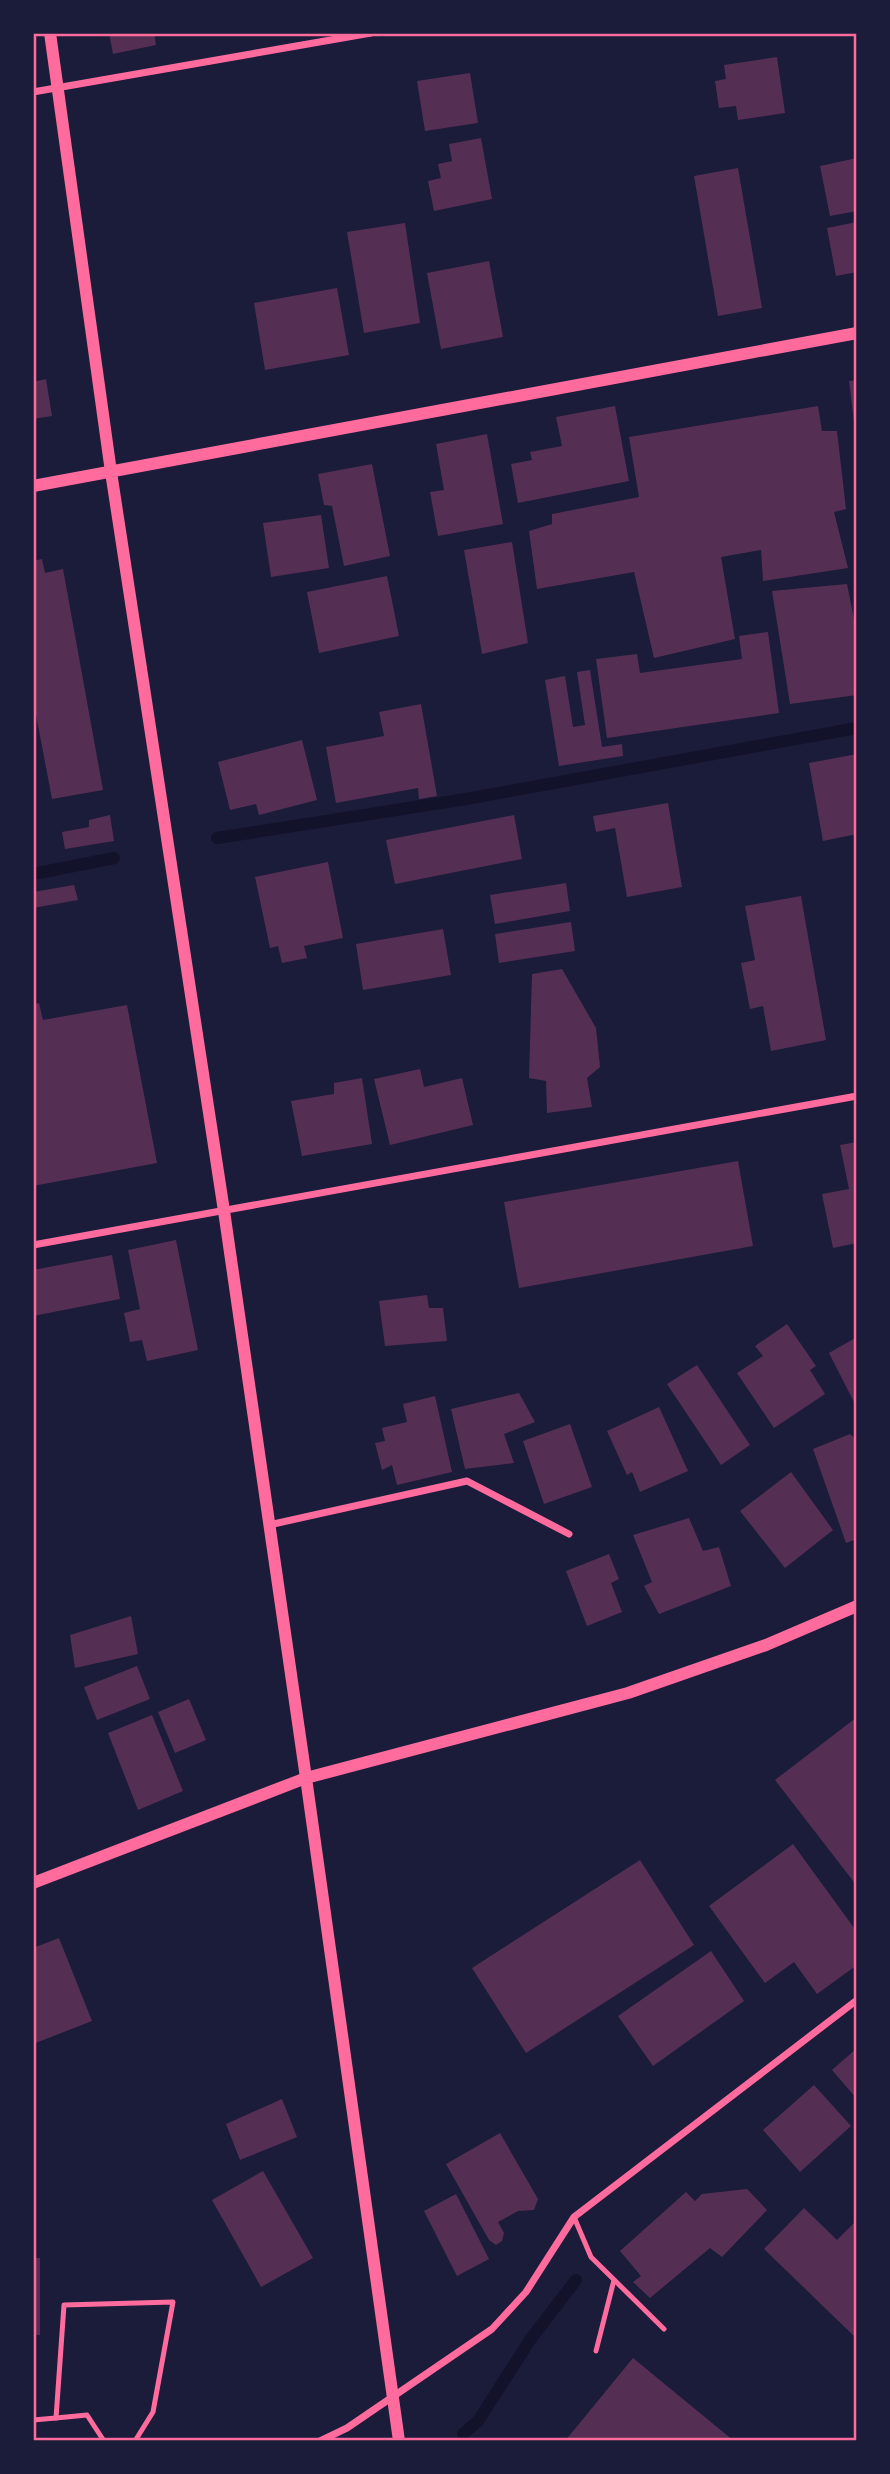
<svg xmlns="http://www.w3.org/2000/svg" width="890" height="2474" viewBox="0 0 890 2474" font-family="Montserrat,sans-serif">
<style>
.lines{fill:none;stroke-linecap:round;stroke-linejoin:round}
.stream{stroke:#12122b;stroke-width:12}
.building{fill:#542f53}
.service{stroke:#ff6b9d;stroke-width:5}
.minor{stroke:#ff6b9d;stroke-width:7}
.tertiary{stroke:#ff6b9d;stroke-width:12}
.neatline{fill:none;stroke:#ff6b9d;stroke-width:2.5}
</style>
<rect width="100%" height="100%" fill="#1b1b3a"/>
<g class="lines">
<!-- stream -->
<g class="stream">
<path d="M217,838l249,-39 391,-71"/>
<path d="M33,874l81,-16"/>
<path d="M463,2434l15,-13 52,-81 46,-60"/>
</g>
</g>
<!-- building -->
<g class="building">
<path d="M109,33h45l2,12 -43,9z"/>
<path d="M777,57l8,56 -47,7 -2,-14 -17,2 -4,-27 11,-2 -2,-14z"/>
<path d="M470,73l8,50 -53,8 -8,-50z"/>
<path d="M481,138l11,61 -58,12 -6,-30 13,-3 -3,-14 14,-3 -3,-17z"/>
<path d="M857,158v53l-27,5 -10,-50z"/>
<path d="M738,168l24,140 -44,8 -24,-140z"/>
<path d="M857,222v50l-21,4 -9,-48z"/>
<path d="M405,223l15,100 -56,10 -17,-101z"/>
<path d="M489,261l14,76 -62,12 -14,-76z"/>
<path d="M337,288l12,67 -84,15 -11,-67z"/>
<path d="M46,379l6,37 -19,3v-37z"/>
<path d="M857,380v49l-2,1 -6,-49z"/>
<path d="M615,406l14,75 -111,22 -7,-39 21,-4 -2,-8 32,-6 -6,-29z"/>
<path d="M818,406l4,25h15l9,78 -12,3 14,56 -85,13 -2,-31 -40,7 14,82 -81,19 -20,-86 -97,17 -8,-58 23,-7v-10l87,-17 -10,-60z"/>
<path d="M487,434l16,90 -65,12 -8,-44 14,-2 -8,-46z"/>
<path d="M372,464l18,92 -46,10 -12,-60 -8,-1 -6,-31z"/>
<path d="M321,515l8,53 -58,9 -8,-54z"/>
<path d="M512,542l16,101 -46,11 -18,-104z"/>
<path d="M42,559l3,14 18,-4 40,221 -51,9 -19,-100v-138z"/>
<path d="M387,576l12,60 -80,17 -12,-61z"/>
<path d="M847,584l10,50v61l-67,9 -18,-113z"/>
<path d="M768,632l11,81 -172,25 -11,-79 41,-5 3,19 102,-14 -3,-23z"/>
<path d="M590,670l12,77 20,-3 1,12 -64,10 -14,-86 20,-4 8,51 12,-2 -8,-53z"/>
<path d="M421,704l16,92 -18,3 -1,-11 -82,15 -10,-56 58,-11 -5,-24z"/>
<path d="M302,740l15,60 -58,15 -3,-11 -26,6 -12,-48z"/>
<path d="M857,754v80l-34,7 -14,-78z"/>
<path d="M668,803l14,84 -55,10 -12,-69 -19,4 -3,-16z"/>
<path d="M110,815l4,26 -49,8 -3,-17 27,-5v-7z"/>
<path d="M514,815l8,44 -127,25 -9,-44z"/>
<path d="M328,862l15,76 -39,8 3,12 -25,5 -4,-17 -8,2 -15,-71z"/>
<path d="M566,883l4,28 -75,13 -5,-29z"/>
<path d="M74,885l4,15 -45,8v-16z"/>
<path d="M801,896l25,144 -55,11 -8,-45 -13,3 -9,-46 14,-3 -10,-54z"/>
<path d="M571,922l4,29 -76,12 -4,-29z"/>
<path d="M443,929l8,46 -88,15 -7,-46z"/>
<path d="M562,969l34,59 4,39 -13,11 5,29 -45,6 -1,-32 -17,-3 3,-104z"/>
<path d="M39,1003l4,17 84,-15 30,158 -124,23v-182z"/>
<path d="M420,1069l4,18 38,-9 11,47 -83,20 -16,-66z"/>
<path d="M362,1078l10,66 -70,12 -11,-55 43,-7v-11z"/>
<path d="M857,1142v101l-24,5 -11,-54 27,-5 -9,-44z"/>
<path d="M738,1161l15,85 -234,42 -15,-86z"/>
<path d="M176,1240l22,110 -51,11 -5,-21 -12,2 -6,-29 16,-4 -12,-59z"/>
<path d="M112,1255l8,44 -87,17v-46z"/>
<path d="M427,1295l2,13h14l4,33 -62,5 -6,-45z"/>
<path d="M787,1324l29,42 -6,4 15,24 -51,34 -37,-55 26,-17 -8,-10z"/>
<path d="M857,1337v63l-3,2 -25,-49z"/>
<path d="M697,1365l53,80 -29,20 -54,-81z"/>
<path d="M519,1393l16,29 -31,12 10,29 -49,6 -14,-60z"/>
<path d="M435,1396l17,76 -55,13 -5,-20 -10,5 -7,-27 10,-2 -3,-13 25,-6 -4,-18z"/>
<path d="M659,1407l29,64 -48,21 -8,-20 -5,3 -20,-44z"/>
<path d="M570,1424l22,63 -48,17 -21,-63z"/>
<path d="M850,1434l7,6v99l-11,4 -33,-94z"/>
<path d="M791,1472l42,58 -48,38 -45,-57z"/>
<path d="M689,1518l14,33 16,-4 12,39 -72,28 -15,-28 8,-4 -19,-47z"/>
<path d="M609,1554l10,25 -8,4 11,29 -35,14 -21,-55z"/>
<path d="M131,1616l7,38 -63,14 -5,-33z"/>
<path d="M137,1666l13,33 -53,21 -13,-33z"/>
<path d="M189,1699l17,41 -31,13 -17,-41z"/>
<path d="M152,1715l31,76 -45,19 -30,-77z"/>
<path d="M857,1717v169l-82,-106z"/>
<path d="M793,1844l64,88v33l-40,29 -23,-32 -29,21 -56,-77z"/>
<path d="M640,1860l54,85 -168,108 -54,-85z"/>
<path d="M59,1938l33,83 -59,23v-96z"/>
<path d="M711,1951l33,50 -91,65 -35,-50z"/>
<path d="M857,2048v51l-25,-29z"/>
<path d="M814,2085l37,41 -51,46 -37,-42z"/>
<path d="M282,2099l15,38 -57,23 -14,-36z"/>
<path d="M500,2133l38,66 -4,11 -16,1 -20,11 6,11 -2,8 -6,4 -7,-5 -43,-76z"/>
<path d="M263,2171l50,87 -52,29 -49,-87z"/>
<path d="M747,2189l20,21 -45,47 -12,-9 -60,50 -17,-16 8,-6 -21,-25 66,-59 9,9 7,-7z"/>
<path d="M456,2194l33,65 -32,17 -33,-65z"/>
<path d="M804,2208l33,32 20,-20v119l-93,-90z"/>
<rect x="33" y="2258" width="7" height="77"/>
<path d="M633,2358l101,83h-169z"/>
</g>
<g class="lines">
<!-- service -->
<g class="service">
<path d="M574,2217l17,40 73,72"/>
<path d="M596,2351l18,-71"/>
<path d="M33,2420l23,-2"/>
<path d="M104,2441l-17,-26 -31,3 8,-113 109,-3 -20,110 -18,29"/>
</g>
<!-- minor -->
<g class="minor">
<path d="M33,92l338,-59"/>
<path d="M33,1245l824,-149"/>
<path d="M269,1525l198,-44 102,53"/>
<path d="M320,2441l27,-13 145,-99 34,-37 48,-75 283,-217"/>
</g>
<!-- tertiary -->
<g class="tertiary">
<path d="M50,33l61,439 113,739 82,567 93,663"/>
<path d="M33,486l824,-153"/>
<path d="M33,1883l273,-105 322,-85 138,-48 91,-39"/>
</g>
</g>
<!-- border -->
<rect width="890" height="2474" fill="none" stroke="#1b1b3a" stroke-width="70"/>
<rect x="35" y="35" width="820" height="2404" class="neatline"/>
</svg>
